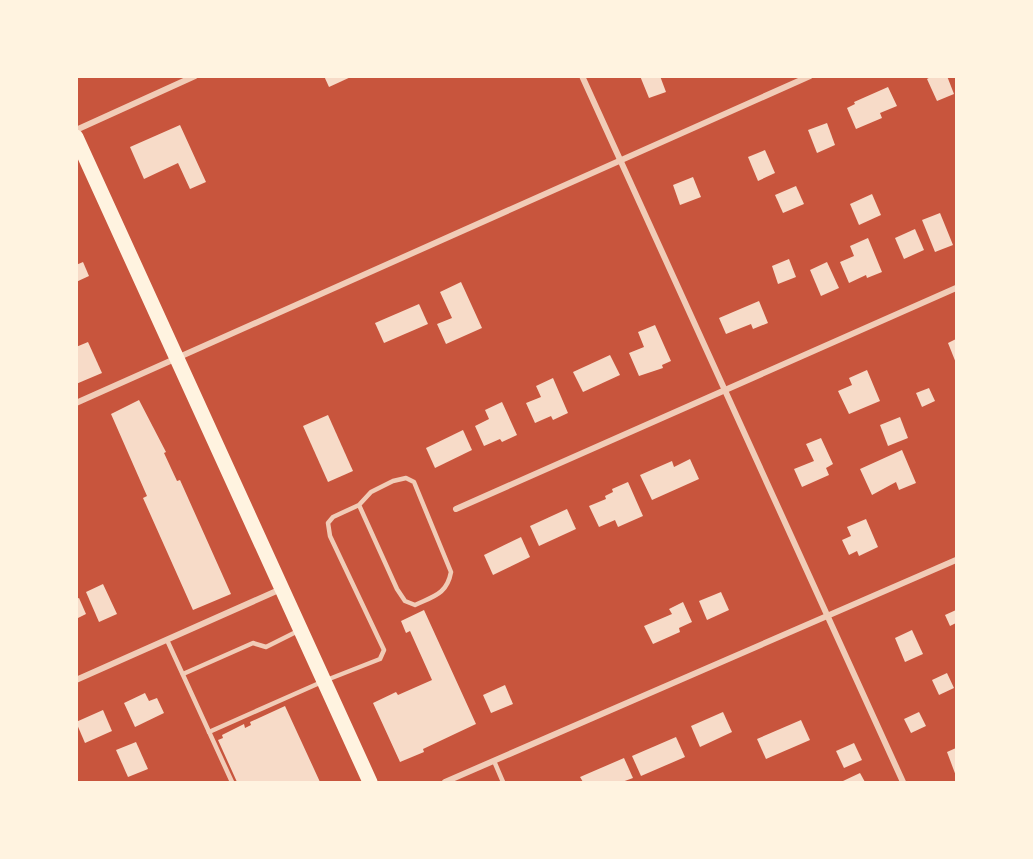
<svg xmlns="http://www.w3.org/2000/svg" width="1033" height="859" viewBox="0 0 1033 859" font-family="'Alegreya Sans',sans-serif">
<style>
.building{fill:#f7dbc8}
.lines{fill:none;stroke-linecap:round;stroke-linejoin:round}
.service{stroke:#f1ccb7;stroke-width:4.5}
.minor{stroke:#f1ccb7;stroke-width:6}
.primary{stroke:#fff3e0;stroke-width:15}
</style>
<rect width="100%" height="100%" fill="#c8553d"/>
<!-- building -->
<g class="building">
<path d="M324,76h29l-24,11z"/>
<path d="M640,76h20l6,16 -17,6z"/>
<path d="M932,76h15l7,18 -17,7 -10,-22z"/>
<path d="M888,87l9,19 -17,7 2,5 -26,11 -9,-21 8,-4 -1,-2z"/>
<path d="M827,123l8,22 -18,8 -9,-23z"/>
<path d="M180,125l26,57 -16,7 -12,-26 -34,16 -14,-32z"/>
<path d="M765,150l10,23 -17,8 -10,-24z"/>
<path d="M693,177l8,20 -21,8 -7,-20z"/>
<path d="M796,186l8,18 -21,9 -8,-18z"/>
<path d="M872,194l9,21 -22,10 -9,-21z"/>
<path d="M940,213l13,32 -18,7 -13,-32z"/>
<path d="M915,229l9,21 -20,9 -9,-21z"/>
<path d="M868,238l14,34 -15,6 -1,-3 -17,8 -9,-21 14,-6 -4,-10z"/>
<path d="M789,259l7,18 -18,7 -6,-18z"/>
<path d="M83,262l6,14 -13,6v-17z"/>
<path d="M827,262l12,26 -18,8 -11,-26z"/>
<path d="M461,282l21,46 -36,16 -9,-20 15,-6 -12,-26z"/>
<path d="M759,301l9,22 -15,6 -2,-5 -25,10 -7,-16z"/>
<path d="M419,304l9,20 -44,19 -9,-20z"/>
<path d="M655,325l16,36 -9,4 1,3 -24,8 -10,-23 15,-6 -6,-15z"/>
<path d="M956,339v24l-8,-20z"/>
<path d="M88,342l14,31 -26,11v-37z"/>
<path d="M610,355l10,20 -37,17 -10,-20z"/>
<path d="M867,370l13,31 -31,13 -11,-23 14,-6 -3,-7z"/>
<path d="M553,378l15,35 -15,7 -2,-4 -16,7 -9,-20 15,-6 -5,-11z"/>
<path d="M929,388l6,13 -13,6 -6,-14z"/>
<path d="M139,400l27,52 -2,1 13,28 3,-1 51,114 -38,16 -50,-112 4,-2 -36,-82z"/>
<path d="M502,402l15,33 -15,7 -2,-3 -16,7 -9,-20 14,-7 -4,-9z"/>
<path d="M328,415l25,56 -25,11 -25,-56z"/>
<path d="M900,417l8,21 -20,8 -8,-21z"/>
<path d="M463,430l9,20 -37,18 -9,-20z"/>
<path d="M821,438l12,26 -7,4 3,7 -27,12 -8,-18 20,-8 -8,-17z"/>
<path d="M902,450l14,33 -17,7 -3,-8 -24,13 -12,-26z"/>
<path d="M690,459l9,20 -47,21 -12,-25 32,-14 2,6z"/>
<path d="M628,482l15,34 -25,11 -3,-7 -16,7 -10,-21 17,-7 -1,-3 8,-4 -1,-3z"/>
<path d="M567,509l9,20 -37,17 -9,-20z"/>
<path d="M866,519l12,28 -19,9 -2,-5 -8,4 -7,-15 9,-4 -4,-9z"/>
<path d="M521,537l9,20 -37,18 -9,-20z"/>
<path d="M103,584l14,30 -18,8 -13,-30z"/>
<path d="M721,592l8,18 -22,10 -8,-19z"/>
<path d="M79,598l7,16 -10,5v-20z"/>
<path d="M683,602l9,20 -13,6 1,4 -27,12 -9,-18 28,-12 -3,-5z"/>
<path d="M424,610l52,114 -53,25 1,3 -24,10 -27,-59 23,-11 2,3 34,-15 -22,-49 -4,2 -5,-12z"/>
<path d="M956,610v13l-6,3 -5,-11z"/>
<path d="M912,630l11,24 -18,8 -10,-24z"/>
<path d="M947,673l7,15 -15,7 -7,-15z"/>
<path d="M505,685l8,19 -22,9 -8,-18z"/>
<path d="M145,693l4,8 8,-3 7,15 -29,14 -11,-24z"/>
<path d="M285,706l35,76h-83l-19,-42 5,-2 -1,-3 22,-11 1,4 6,-3 -1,-3z"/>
<path d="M103,710l9,21 -27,12 -9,-21z"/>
<path d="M723,712l9,20 -32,15 -9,-21z"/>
<path d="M919,712l7,14 -15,7 -7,-14z"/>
<path d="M801,720l9,20 -44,19 -9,-20z"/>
<path d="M676,737l9,20 -44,19 -9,-20z"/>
<path d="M136,742l12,27 -20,8 -12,-27z"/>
<path d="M854,743l8,17 -18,8 -8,-17z"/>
<path d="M956,748v28l-9,-24z"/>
<path d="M624,758l9,20 -11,4h-39l-3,-5z"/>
<path d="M860,773l5,9h-21l-1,-1z"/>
</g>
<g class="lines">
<!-- service -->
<g class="service">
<path d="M167,640l65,142"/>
<path d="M183,674l70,-31 13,4 32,-16"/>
<path d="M209,732l115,-51 56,-22 4,-9 -54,-114 -2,-13 5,-6 26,-12 12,-13 22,-11 13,-3 8,4 37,90c-4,22 -17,24 -36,33l-10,-4 -8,-12 -38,-84"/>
<path d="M494,761l9,21"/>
</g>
<!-- minor -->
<g class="minor">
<path d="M582,76l321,706"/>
<path d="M76,130l119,-54"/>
<path d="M76,403l734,-327"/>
<path d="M456,509l500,-221"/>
<path d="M76,680l205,-91"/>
<path d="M445,782l511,-222"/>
</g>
<!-- primary -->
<path class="primary" d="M76,137l294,645"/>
</g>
<!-- border -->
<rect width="1033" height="859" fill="none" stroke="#fff3e0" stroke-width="156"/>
</svg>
